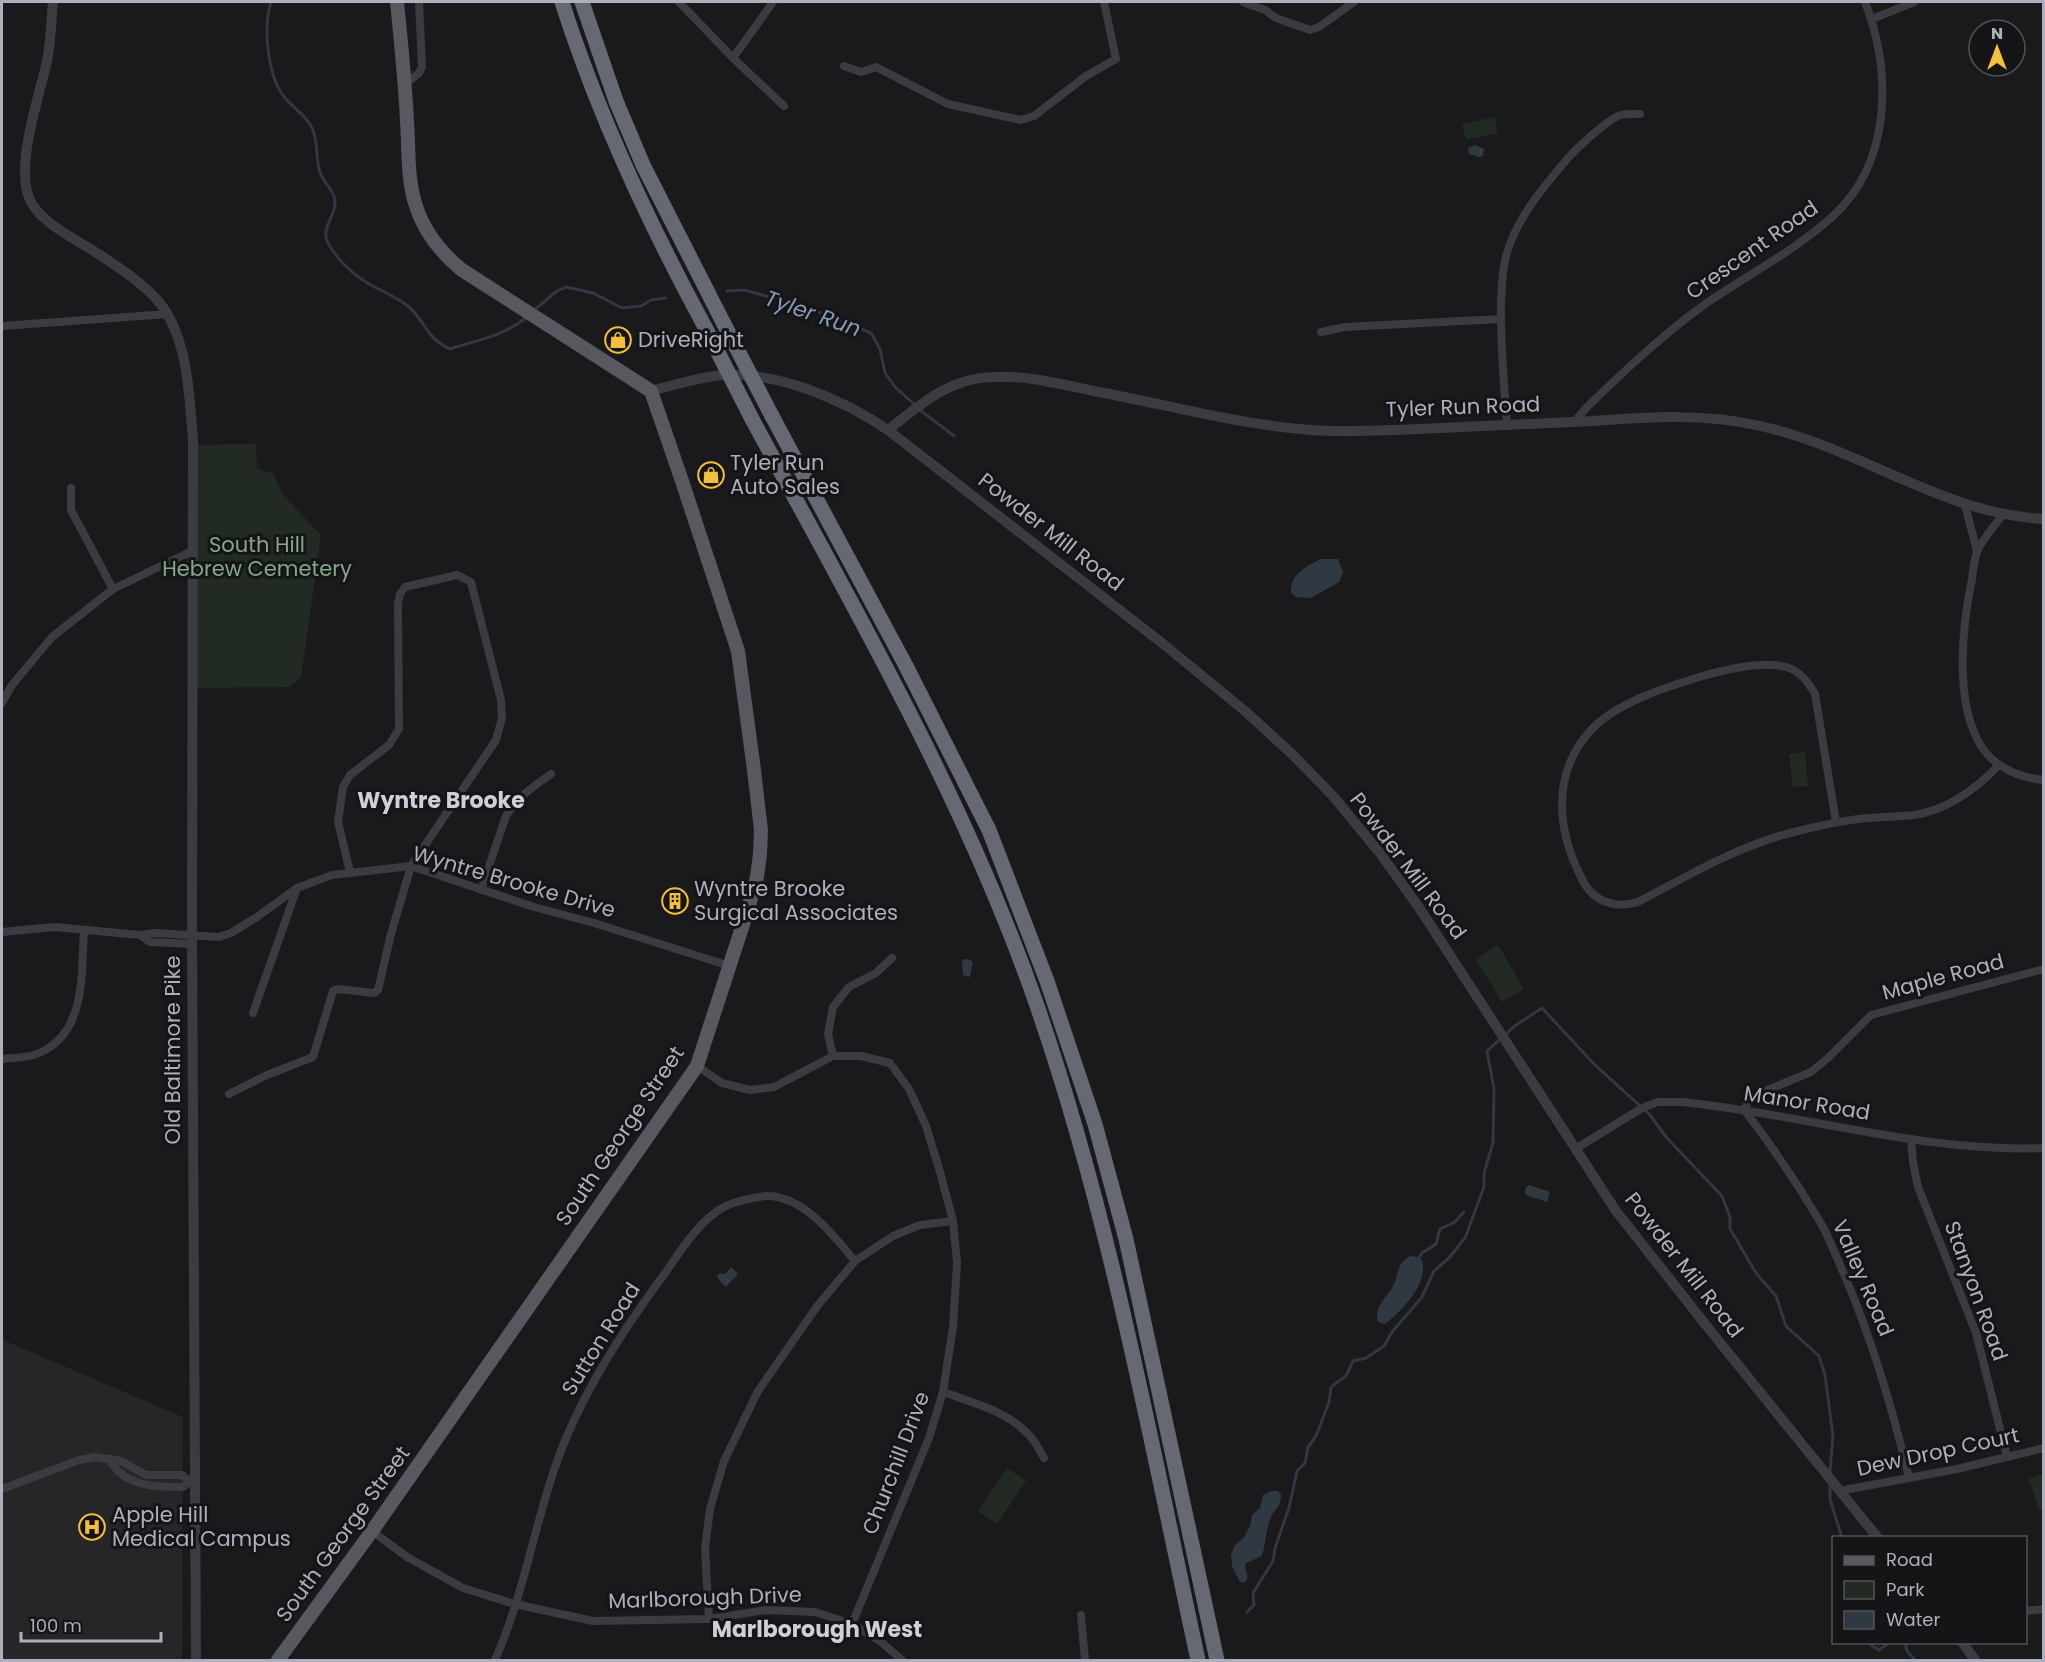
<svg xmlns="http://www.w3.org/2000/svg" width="2045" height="1662" viewBox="0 0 2045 1662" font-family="Poppins,sans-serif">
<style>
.built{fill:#262629}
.green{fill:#222b23}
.water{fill:#303841}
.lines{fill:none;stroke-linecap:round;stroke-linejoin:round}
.stream{stroke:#303841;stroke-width:3}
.minor{stroke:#3b3c41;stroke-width:8}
.tertiary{stroke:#3b3c41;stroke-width:10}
.primary{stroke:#575860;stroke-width:14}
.motorway{stroke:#676972;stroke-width:15}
.motorway-bridge{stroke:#676972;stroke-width:15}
.labels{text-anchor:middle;stroke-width:6;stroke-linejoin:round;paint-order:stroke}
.street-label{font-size:21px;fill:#adb0bc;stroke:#151517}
.poi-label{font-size:21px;fill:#adb0bc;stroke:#151517;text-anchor:start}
.park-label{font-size:21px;fill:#84a788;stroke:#151517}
.water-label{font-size:22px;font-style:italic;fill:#849cb6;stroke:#151517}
.neighbourhood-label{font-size:22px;font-weight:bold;fill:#ced0d8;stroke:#151517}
</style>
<rect width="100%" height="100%" fill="#1a1a1c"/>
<!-- built -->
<path class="built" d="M2,1337l6,5 175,75 -1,243h-180z"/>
<!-- green -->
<g class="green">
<path d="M1495,117l3,16 -32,7 -4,-16z"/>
<path d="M256,444l1,24 17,6 8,20 39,41 -20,143 -11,9 -94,1 -1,-243z"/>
<path d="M1805,752l3,34 -15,1 -4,-33z"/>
<path d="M1498,945l26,44 -22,13 -26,-43z"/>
<path d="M1007,1468l19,13 -29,43 -19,-13z"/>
<path d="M2043,1474v35l-4,1 -10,-31z"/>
</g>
<!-- water -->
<g class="water">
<path d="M1475,145l9,4 -1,7 -4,1 -10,-3 -1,-6z"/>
<path d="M1320,559h18l5,14 -4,9 -28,16 -15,-1 -5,-5c0,-19 14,-24 29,-33z"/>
<path d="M966,959l7,2 -3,16 -7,-2 -1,-15z"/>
<path d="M1529,1185l21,7 -3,10 -21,-7 -1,-3 1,-5z"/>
<path d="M1411,1256l7,1 4,3c7,23 -20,51 -37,64l-7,-2c-5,-14 8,-24 14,-34 7,-11 5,-28 19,-32z"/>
<path d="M731,1267l7,7 -12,13 -7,-7 -2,-4 3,-3 5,1z"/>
<path d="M1271,1491h7l3,3c0,9 -2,12 -7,18 -8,11 -8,32 -12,44l-16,7 -1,4c2,7 5,11 -1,16l-4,-1 -8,-16 -1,-11 4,-10 9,-8 6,-11 2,-11 8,-7 3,-13z"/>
</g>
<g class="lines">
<!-- stream -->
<g class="stream">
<path d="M271,2c-8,25 -4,74 14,96 9,11 21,17 27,30 7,15 3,30 8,44 3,9 10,15 14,24 6,17 -15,31 -6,47 8,15 23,30 38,39 14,9 30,14 43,25 16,14 18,32 41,42 28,-9 55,-13 78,-33"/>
<path d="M727,291l17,-1 65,18 62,25 9,16 5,24 10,14 20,18"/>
<path d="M533,311l24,-20 9,-4 27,6 29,15 19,-2 10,-6 15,-2"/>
<path d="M920,410l34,26"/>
<path d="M1419,1258l3,-5 14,-9 4,-15 15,-7 9,-10"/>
<path d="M1830,1484v15l12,39"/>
<path d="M1247,1612l7,-7 -1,-12 20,-32 2,-13 14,-40 8,-37 8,-8 3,-16 8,-11 13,-34 2,-15 15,-11 7,-15 13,-3 18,-12 8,-14 30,-35 12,-26 15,-13 16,-20 19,-51v-14l9,-30 1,-54 -7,-38 29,-26 26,-17 52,56 56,51 16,22 56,59 8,21v12l26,44 20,23 10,30 33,30 6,19 8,61 -3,35"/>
<path d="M1872,1642l-1,3 8,5 11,-8"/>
<path d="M1905,1642l2,9 8,9"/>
</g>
<!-- minor -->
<g class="minor">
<path d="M679,2l54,56 51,48"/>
<path d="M1243,2l22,8 11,8 34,12 9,-3 35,-25"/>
<path d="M1872,19l42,-17"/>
<path d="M733,58l40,-56"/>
<path d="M844,66l17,6 15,-5 72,37 73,16 13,-4 52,-40 30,-17 -12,-57"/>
<path d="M405,84l14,-11 3,-6 -3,-65"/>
<path d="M2,326l166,-12"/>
<path d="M1321,332l24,-5 156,-8"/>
<path d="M1575,421l10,-12c37,-36 74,-71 116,-102 43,-30 92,-55 131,-90 60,-54 60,-145 33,-215"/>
<path d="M1507,424c-3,-41 -7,-81 -6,-122 1,-16 1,-31 5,-46 10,-37 38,-70 63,-99 10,-11 35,-34 49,-41 5,-3 15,-2 22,-2"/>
<path d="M71,488v22l42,79"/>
<path d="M1965,505l12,46"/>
<path d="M2003,514c-8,12 -21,25 -26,38 -3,8 -4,18 -5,27 -10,48 -18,123 9,167 13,21 39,32 63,34"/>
<path d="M2,703l10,-18 40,-48 61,-48 79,-38"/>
<path d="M1836,822l-21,-128c-7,-12 -15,-23 -29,-27 -25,-7 -66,4 -90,11 -33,10 -81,26 -105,52 -40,43 -34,101 -9,149 11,23 33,30 56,23 46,-24 91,-51 141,-66 26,-7 53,-14 80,-17 18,-2 37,-2 55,-4 34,-5 62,-26 85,-50"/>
<path d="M481,890l25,-74c11,-19 28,-30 45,-42"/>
<path d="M2,932l53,-5 85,8 16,-2 63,4 12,-4 26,-16 40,-29 35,-13 79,-9 123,41 60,16 136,43"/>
<path d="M140,935l10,7 42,2"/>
<path d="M253,1013l44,-125"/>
<path d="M833,1056l-5,-22 5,-27 16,-20 27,-14 16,-15"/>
<path d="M2,1059c10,-1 22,-1 32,-4 53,-18 47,-80 50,-125"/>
<path d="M697,1066l25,17 28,7 24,-3 59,-31h28l29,7 19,26 17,37 14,46 13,49 4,42 -4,64 -10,65 -14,46 -77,186"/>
<path d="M229,1094l38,-19 46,-18 20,-66 5,-2 36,4 4,-3 13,-56 20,-68 85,-126 6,-22 -1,-18 -30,-118 -14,-7 -52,12 -5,7 -2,9 1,126 -10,16 -39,30 -7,12 -5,35 12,50"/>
<path d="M1911,1139l2,23 5,25 58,146 31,124"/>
<path d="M1577,1148l65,-40 16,-6h24c121,12 240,51 362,46"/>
<path d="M943,1392c28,10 64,19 85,42 7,6 11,16 16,24"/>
<path d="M109,1459c16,28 45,28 74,28l7,-6"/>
<path d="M1909,1478c-17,-72 -36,-136 -65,-204 -8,-18 -15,-37 -25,-54 -22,-37 -47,-74 -74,-109l3,-13 63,-26 17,-14 43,-43 173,-46"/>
<path d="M2,1489l77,-29 16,-3 26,4 25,14h36l8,6h5"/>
<path d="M1839,1491l118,-22 87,-21"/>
<path d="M372,1531l35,26 56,31 52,16 78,17 116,-2 57,-9 49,2 37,12 28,17 22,19"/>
<path d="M2026,1611l18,-2"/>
<path d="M1081,1615l4,45"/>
<path d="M709,1619l-4,-71 5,-39 14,-48 34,-70 60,-86 37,-44 38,-25 27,-11 33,-4"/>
<path d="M495,1660c27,-61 38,-127 59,-190 25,-74 69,-140 114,-201 15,-22 31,-47 54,-61 11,-6 31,-11 44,-12 37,-1 68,40 89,65"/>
</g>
<!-- tertiary -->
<g class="tertiary">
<path d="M53,2c-2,19 -2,40 -6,59 -8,37 -30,98 -19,134 8,27 50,45 72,60 23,15 55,36 68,60 21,38 21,82 25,124l-1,495 4,726"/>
<path d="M651,391c24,-6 48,-14 72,-16 56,-3 119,24 165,55l274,213 83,68 47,43 40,41 48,58 40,56 196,302 93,118 169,209"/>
<path d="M888,430c32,-25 61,-52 104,-53 36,-2 72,8 107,15 69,13 142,33 212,38 36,3 72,0 108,-1 58,-3 116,-5 174,-8 56,-4 112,-8 167,5 98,21 182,88 284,93"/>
<path d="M1962,1642l13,18"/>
</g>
<!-- primary -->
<path class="primary" d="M278,1660l94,-129 325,-465 51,-157 9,-32 3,-23 1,-24 -7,-60 -16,-119 -56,-170 -31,-90 -189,-121c-21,-17 -39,-40 -47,-67 -8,-26 -6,-55 -8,-82 -2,-40 -6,-80 -10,-119"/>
<!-- motorway -->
<g class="motorway">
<path d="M562,2c36,113 86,220 143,325"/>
<path d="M582,2l34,99 27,64 81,159"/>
<path d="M772,416l134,250 83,164 58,151 48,143 31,115 91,421"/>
<path d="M752,419c102,189 212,378 283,581 75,215 115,439 163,660"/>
</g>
<!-- motorway-bridge -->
<g class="motorway-bridge">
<path d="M724,324l48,92"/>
<path d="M705,327l47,92"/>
</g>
</g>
<!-- icons -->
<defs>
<g id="shop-ring" transform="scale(1.35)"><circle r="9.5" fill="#151517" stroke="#f3bf3c" stroke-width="1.5"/><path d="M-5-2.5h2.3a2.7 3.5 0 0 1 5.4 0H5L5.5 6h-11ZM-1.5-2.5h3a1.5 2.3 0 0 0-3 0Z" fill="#f3bf3c"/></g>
<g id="building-ring" transform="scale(1.35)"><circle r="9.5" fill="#151517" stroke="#f3bf3c" stroke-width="1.5"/><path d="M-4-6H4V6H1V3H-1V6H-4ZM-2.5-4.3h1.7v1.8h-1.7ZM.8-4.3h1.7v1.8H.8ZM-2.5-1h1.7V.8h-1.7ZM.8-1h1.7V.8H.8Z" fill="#f3bf3c"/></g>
<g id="hospital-ring" transform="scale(1.35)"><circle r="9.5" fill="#151517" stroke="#f3bf3c" stroke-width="1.5"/><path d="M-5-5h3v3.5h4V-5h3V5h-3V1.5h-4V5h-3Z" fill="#f3bf3c"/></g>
</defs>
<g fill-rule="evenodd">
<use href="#shop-ring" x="618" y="340"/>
<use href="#shop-ring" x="711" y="475"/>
<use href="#building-ring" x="675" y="901"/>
<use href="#hospital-ring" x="92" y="1527"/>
</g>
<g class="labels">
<!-- street labels -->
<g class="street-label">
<text transform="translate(1752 250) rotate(-35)" y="7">Crescent Road</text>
<text transform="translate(1463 407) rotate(-2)" y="7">Tyler Run Road</text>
<text transform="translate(1051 532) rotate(38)" y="7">Powder Mill Road</text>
<text transform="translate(1408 866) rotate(53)" y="7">Powder Mill Road</text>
<text transform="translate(514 882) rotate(16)" y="7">Wyntre Brooke Drive</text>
<text transform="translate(1943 977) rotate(-15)" y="7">Maple Road</text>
<text transform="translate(173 1050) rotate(-90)" y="7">Old Baltimore Pike</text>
<text transform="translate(1807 1103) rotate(9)" y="7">Manor Road</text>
<text transform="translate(620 1136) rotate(-56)" y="7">South George Street</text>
<text transform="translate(1684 1265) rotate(52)" y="7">Powder Mill Road</text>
<text transform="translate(1863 1278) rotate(67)" y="7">Valley Road</text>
<text transform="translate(1976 1291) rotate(70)" y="7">Stanyon Road</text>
<text transform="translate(601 1339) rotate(-58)" y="7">Sutton Road</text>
<text transform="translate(1938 1452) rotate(-12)" y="7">Dew Drop Court</text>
<text transform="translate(896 1463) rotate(-69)" y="7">Churchill Drive</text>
<text transform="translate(343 1534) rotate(-54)" y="7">South George Street</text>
<text transform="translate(705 1598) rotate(-2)" y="7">Marlborough Drive</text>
</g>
<!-- poi labels -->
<g class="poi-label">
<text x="638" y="347">DriveRight</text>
<text x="730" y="470">Tyler Run<tspan x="730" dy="24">Auto Sales</tspan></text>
<text x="694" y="896">Wyntre Brooke<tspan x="694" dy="24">Surgical Associates</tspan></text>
<text x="112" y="1522">Apple Hill<tspan x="112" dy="24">Medical Campus</tspan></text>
</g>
<!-- park labels -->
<g class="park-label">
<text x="257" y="552">South Hill<tspan x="257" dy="24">Hebrew Cemetery</tspan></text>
</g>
<!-- water labels -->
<g class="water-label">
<text transform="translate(813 313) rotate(19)" y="8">Tyler Run</text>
</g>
<!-- neighbourhood labels -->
<g class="neighbourhood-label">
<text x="441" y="808">Wyntre Brooke</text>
<text x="817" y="1637">Marlborough West</text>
</g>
</g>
<!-- border -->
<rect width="2045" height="1662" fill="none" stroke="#adb0bc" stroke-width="6"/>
<!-- legend -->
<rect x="1832" y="1536" width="195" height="108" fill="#151517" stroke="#525359" stroke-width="1.5"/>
<rect x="1844" y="1556" width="30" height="9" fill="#575860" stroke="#525359" stroke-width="1.5"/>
<text x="1886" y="1566" font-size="18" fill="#adb0bc">Road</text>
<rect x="1844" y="1581" width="30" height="18" fill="#222b23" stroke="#525359" stroke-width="1.5"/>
<text x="1886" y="1596" font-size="18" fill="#adb0bc">Park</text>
<rect x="1844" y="1611" width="30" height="18" fill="#303841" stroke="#525359" stroke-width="1.5"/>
<text x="1886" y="1626" font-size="18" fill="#adb0bc">Water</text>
<!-- north arrow -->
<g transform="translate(1997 48)"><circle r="28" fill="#151517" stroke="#525359" stroke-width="1.5"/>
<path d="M0-4.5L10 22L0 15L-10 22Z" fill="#f3bf3c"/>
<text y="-9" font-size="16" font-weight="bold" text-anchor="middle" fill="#adb0bc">N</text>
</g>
<!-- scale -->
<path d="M21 1632v9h140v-9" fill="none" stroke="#adb0bc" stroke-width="3"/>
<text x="30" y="1632" font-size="18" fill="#adb0bc" stroke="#151517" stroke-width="4.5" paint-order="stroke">100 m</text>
</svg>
